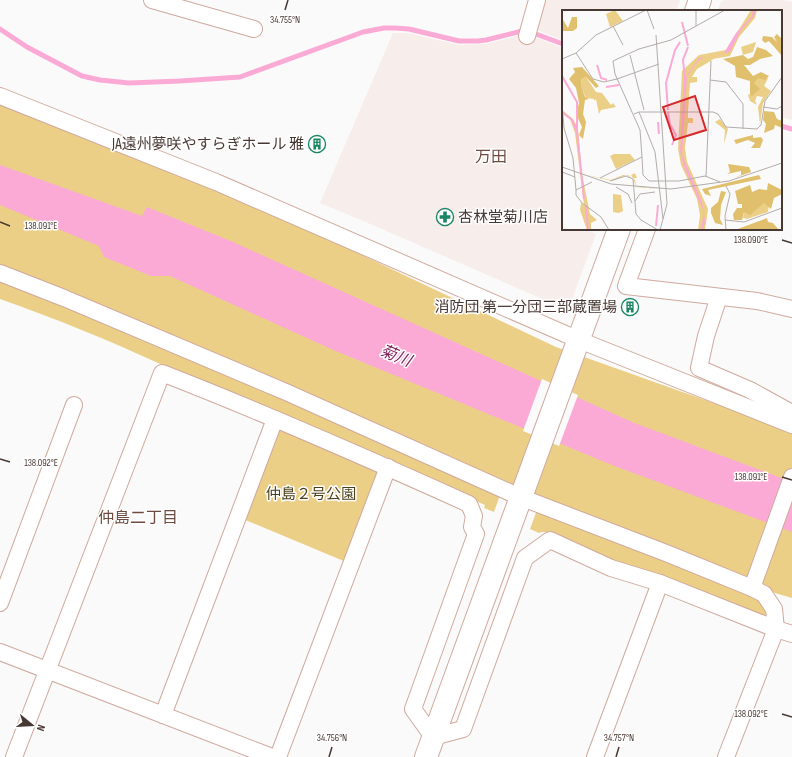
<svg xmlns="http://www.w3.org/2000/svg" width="792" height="757" viewBox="0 0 792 757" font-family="'Sofia Sans Condensed','Noto Sans JP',sans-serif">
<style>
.built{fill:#f7edea}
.green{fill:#eccf86}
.water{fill:#fbaad5}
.pier{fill:#fafafa}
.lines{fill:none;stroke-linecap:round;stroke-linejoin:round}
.stream{stroke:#fbaad5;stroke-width:5}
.street-casing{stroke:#d0a99d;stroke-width:18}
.secondary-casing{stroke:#d0a99d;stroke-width:24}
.street{stroke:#fff;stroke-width:16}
.secondary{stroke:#fff;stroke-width:22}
.ticks{fill:none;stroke:#483833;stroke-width:1.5}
.labels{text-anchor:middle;stroke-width:3;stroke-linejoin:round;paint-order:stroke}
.poi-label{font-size:15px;fill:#483833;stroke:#fff;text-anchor:end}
.park-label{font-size:15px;fill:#4b3e1a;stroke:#fff}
.neighbourhood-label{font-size:16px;fill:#6e4c41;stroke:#fff}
.water-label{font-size:16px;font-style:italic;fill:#81255d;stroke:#fff}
.inset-river{fill:none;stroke:#fbaad5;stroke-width:2}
.inset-road{fill:none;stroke:#b3acaa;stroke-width:1}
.view{fill:#d62828;fill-opacity:0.15;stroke:#d62828;stroke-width:2}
.inset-edge{fill:none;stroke:#483833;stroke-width:2}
.ticks-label{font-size:10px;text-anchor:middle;fill:#483833;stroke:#fff;stroke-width:3;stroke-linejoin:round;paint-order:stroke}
</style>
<rect width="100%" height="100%" fill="#fafafa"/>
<!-- built -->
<g class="built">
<path d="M543,0h137l-4,11h-113v29l-26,-10z"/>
<path d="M725,0h59l8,2v118l-11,-3v-106h-64l4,-9z"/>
<path d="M393,33h15l51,12 26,-1 36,-9 11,1 31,12v181h22l11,5 -28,76 -200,-87 -48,-20z"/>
</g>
<!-- green -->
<g class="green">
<path d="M0,99l172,66 384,182 236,84v167l-17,-5 -16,-10 -219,-84 -540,-230z"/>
<path d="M0,278l431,183 69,34 -6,17 -10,-4 1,-3 -327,-142c-52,-24 -104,-45 -158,-64z"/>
<path d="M278,427l98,42 3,9 -33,84 -103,-43z"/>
<path d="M537,510l208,81 20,14 3,14 -157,-58 -65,-29h-4l-3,1 -9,-4z"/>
</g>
<!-- water -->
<path class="water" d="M0,165l142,51 5,-9 86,35 399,180 160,60v50l-180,-67 -281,-116 -161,-73h-19l-47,-19 -5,-11 -99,-41z"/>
<!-- pier -->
<path class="pier" d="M542,379l36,16 -19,51 -36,-15z"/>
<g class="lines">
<!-- stream -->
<g class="stream">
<path d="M0,29l27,18 55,29 18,4 29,3 51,-2 60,-4 123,-45 21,-4h11l14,1 50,12h19l8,-1 36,-9 11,2 30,11"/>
<path d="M781,126l11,3"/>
</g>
<!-- street casing -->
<g class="street-casing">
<g id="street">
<path d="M152,0l102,29"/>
<path d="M527,36l10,-36"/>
<path d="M0,96l216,86 363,158 213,85"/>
<path d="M647,229l-21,57 131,15 35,8"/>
<path d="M0,273l64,25 222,94 234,105 146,56 86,35 12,6 10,15 2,20 -50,128"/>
<path d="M719,297l-13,39 -7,32 51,22 42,23"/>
<path d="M752,588l40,-111"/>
<path d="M0,603l74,-198"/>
<path d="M0,652l272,105"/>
<path d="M163,715l112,-296"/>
<path d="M14,757l148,-384c103,40 205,85 307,131l5,12 -2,11 4,7 -63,175 20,28 30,-8 62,-171 25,-18 61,28 49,15 116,46 16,5"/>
<path d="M278,757l110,-290"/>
<path d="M595,757l65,-174"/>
</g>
</g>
<!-- secondary casing -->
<g class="secondary-casing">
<g id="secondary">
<path d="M696,11l4,-11"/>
<path d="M426,757l193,-528"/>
</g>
</g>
<!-- street -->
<use href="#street" class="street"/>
<!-- secondary -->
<use href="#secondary" class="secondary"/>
</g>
<!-- ticks -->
<path class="ticks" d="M285,10l3,-10M0,222l10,4M782,240l10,3M0,459l10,3M782,477l10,3M782,714l10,3M329,757l3,-10M616,757l3,-10"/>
<!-- icons -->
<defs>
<g id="building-ring" transform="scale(0.9)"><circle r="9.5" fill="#fff" stroke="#1a8562" stroke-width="1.5"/><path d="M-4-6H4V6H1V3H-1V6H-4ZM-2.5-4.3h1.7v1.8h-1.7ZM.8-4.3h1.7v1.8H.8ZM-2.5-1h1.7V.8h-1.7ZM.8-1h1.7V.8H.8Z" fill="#1a8562"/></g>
<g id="pharmacy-ring" transform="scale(0.9)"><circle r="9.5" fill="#fff" stroke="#1a8562" stroke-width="1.5"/><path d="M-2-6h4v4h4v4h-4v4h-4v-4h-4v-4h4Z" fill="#1a8562"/></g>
</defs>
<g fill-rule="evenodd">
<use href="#building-ring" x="317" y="144"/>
<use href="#pharmacy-ring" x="445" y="217"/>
<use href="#building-ring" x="630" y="307"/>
</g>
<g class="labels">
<!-- poi labels -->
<g class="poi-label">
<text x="304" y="149">JA遠州夢咲やすらぎホール 雅</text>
<text x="458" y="222" text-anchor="start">杏林堂菊川店</text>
<text x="617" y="312">消防団 第一分団三部蔵置場</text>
</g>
<!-- park labels -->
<g class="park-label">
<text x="311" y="499">仲島２号公園</text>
</g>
<!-- neighbourhood labels -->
<g class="neighbourhood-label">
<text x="491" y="162">万田</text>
<text x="138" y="523">仲島二丁目</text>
</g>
<!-- water labels -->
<g class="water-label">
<text transform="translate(396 355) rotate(22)" y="6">菊川</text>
</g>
</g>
<!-- overview -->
<g transform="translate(562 10)">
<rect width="220" height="220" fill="#fafafa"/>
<path d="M53,0l8,11 -13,6 -4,-13zM189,0h6l-2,8 -16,19 -9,19 -23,4 7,-1 -17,10 -5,8h5v5l-7,1 -2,29v6h5v5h-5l-3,25 2,14 21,47 -3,21h-7l2,-15 -3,-16 -16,-34 -3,-16 4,-78 17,-16 27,-5zM194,32l-3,10 -10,3 -2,-8zM195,66l11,2 -4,8 7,5 -8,12 -3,21 -2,-17 5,-10 -6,-1 -2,5 2,4 -7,-4 -2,-6 9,-4 -6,-8zM24,67l10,15 6,1 9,12 2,-2 3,4 -15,3 -2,4 -3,-15 -2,2v-2l-8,-1 -4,-9 -1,-10zM0,100l11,9 5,9 4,46 29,6 12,-5h5l5,3 -2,-3 4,-2 2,5h-4l2,2 1,6 22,3 -22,-2 -3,-9 -7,-3 -14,6 -30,-7 8,40 7,6 -6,3v7h-4l-7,-20 1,-7 3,2 -9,-72 -5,-14 -8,-6zM158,109l8,10 -4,15 1,-14 -10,-8zM52,144h16l5,6 -19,9 -6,-13zM51,184l8,1 2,16 -4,2 -6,-1zM202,193l5,2 -1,7 -21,7 -4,-1 1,-6z" fill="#eccf86"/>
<path d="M10,7h5v11l-4,3h-11v-13l6,10zM215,24l5,5v17l-13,-15 -4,2 -3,-3 1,-4 9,1 5,5 -3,-5zM195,37l9,3 7,6 -13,3 -10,6h-6l9,11 8,-4 8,4 -4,4 -7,-2 -4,5 6,6 -8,7 -2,-1v-14l-14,-4 -1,-11 -12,-7 20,-4 5,4 5,-2zM20,57l17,19 -3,2 -10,-11 -5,2 1,10 3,8 4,2 -4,1 -2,14 3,8 -3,17 -4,-4 3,-8 -6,-13 3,-11 -3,-15 -7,-9 6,-7 -2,-4zM202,101l10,1 3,7 5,2v7l-7,-3 -1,4 -10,4 2,-9 -3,-4zM191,125v3l8,-1 2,3 -3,8h-9l4,-5 -7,-3 -12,4 -2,-4zM166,154l21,3 2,5 -17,6 7,-3v-4l-14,3 3,-2zM197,165l2,4 -53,11 3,6 -6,-2 -3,-5zM206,173l14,7v4l-8,4 -3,11 -7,-6 -14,12 -6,-3 -2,8h-8l-1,-6 4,-6h5v-4h-4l-3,-13 15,-6 2,7 7,-3 8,1zM159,181l5,1 -5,13 -1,14 3,6 -8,-2 -4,-10v-5l7,-6zM205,208l1,4 5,1 6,7h-44z" fill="#e1c06d"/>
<path d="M191,0h3l-2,6 -13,14 -11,22 -26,5 -6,4 -11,16 -5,78 20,47 3,19 -2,9h-2l3,-18 -20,-45 -4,-15 4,-72 15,-22 25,-5 12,-20 16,-17z" fill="#fbaad5"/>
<path class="inset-river" d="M120,12l6,24M35,55l4,13 6,2M0,66l15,26v30M123,69l-2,-19 5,-13M44,77l13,-2M106,100l-2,-27 9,-33 5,-8M0,102l10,8 5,12 7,67M106,102l2,12 6,11 -4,10M96,112l1,12M24,196l2,24M94,216l2,-21"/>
<path class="inset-road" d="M85,0l7,19M134,0v16M51,16l10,19M94,25l11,169 -4,15M14,43l20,-18 50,-25M68,45l14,55M0,49l14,-6 17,26 11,3 13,-3M55,69l42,-15M148,70l16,2 17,22v25M0,94l2,24 9,30 3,32M201,97l14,2 5,-3M77,102h74l5,2 8,13 31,2 4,-4 4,-24 17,-24M72,104l5,-2 16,40 8,67 -3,11M80,147l1,18 6,6h30l26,-5 15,6M0,157l49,17 60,5 58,-8 53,-18M0,162l13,5M144,167l5,-116M38,168l42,-21 -2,-27 -25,-56 -2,-13 26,-12 32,-9 54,-30M48,171l16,-5 7,3 3,35 5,6 17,10M30,172l-16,8v5l6,8 19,14 8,13M164,176l4,8 -5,22 1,14M54,177l12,7 4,9M73,191l5,-7 15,-2M163,210l19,2 38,-14"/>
<path class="view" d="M133,86l11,34 -32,10 -11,-33z"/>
<rect width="220" height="220" class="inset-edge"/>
</g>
<g class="ticks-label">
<text x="285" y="23">34.755°N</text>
<text x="41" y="229">138.091°E</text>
<text x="751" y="243">138.090°E</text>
<text x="41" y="466">138.092°E</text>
<text x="751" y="480">138.091°E</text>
<text x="751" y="717">138.092°E</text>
<text x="619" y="741">34.757°N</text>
<text x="332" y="741">34.756°N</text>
</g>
<!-- north arrow -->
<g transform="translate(32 725) rotate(108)" stroke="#ffffff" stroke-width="3" paint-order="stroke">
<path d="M0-3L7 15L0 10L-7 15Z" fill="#483833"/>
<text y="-6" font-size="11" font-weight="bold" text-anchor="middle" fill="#483833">N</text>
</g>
</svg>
